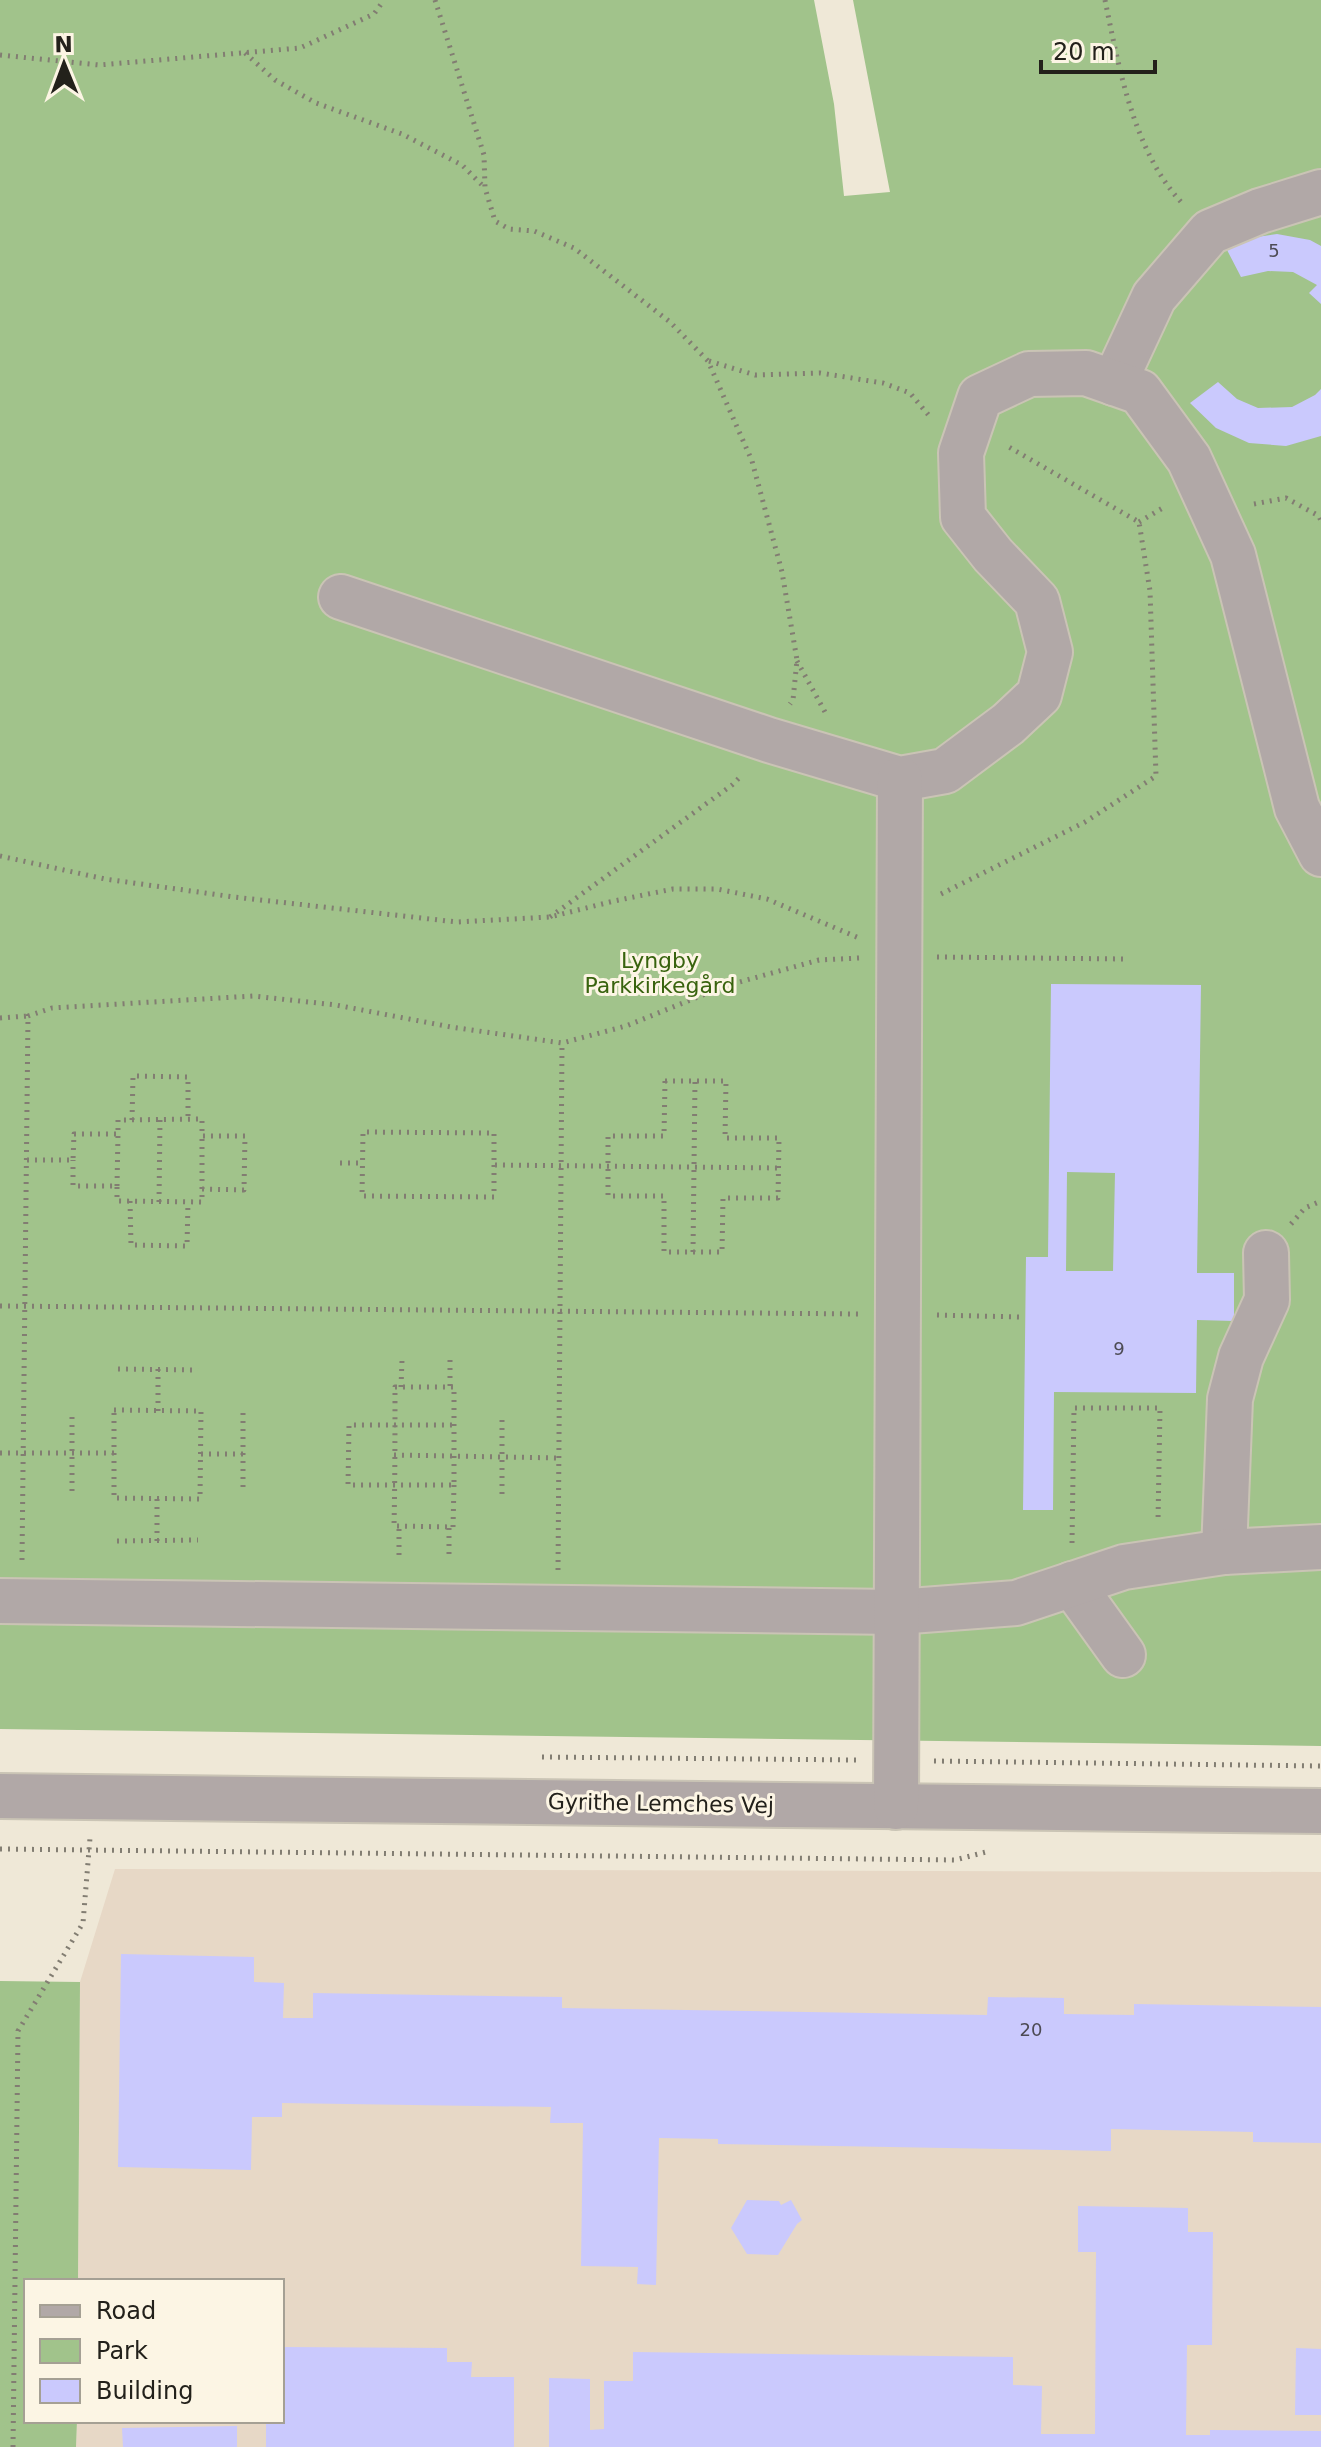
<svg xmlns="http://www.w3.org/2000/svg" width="1321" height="2447" viewBox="0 0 1321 2447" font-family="'DejaVu Sans',sans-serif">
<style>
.education{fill:#e7d8c6}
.green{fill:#a1c38b}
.building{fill:#cac9fd;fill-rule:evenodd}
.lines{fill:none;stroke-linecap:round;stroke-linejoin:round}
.minor-casing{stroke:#cac4b5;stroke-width:48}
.path{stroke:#827d72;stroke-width:5;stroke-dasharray:2 6;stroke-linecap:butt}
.minor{stroke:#b1a8a7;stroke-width:44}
.labels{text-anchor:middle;stroke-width:6;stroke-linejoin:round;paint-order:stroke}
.number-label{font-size:18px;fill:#4d4b54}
.park-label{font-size:22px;fill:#38630e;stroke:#fcf5e4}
.street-label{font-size:22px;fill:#23211b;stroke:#fcf5e4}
</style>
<rect width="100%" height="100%" fill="#efe8d7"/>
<!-- education -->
<path class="education" d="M115,1869l1206,3v575h-1245l1,-26h205v-140h-204l2,-299z"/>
<!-- green -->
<g class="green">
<path d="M0,0h814l20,104 10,92 46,-4 -37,-192h468v1746l-1321,-17z"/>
<path d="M0,1981l80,1 -2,299h-52v140h51l-1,26h-76z"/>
</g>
<!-- building -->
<g class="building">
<path d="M1277,234l33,6 11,6v58l-12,-11 8,-8 -24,-13 -25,-1 -27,6 -15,-29 18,-9z"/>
<path d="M1218,382l19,17 21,9 34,-1 23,-12 6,-6v47l-35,10 -37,-3 -33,-15 -26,-25z"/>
<path d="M1051,984l150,1 -4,288h37v48l-37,-1 -1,73 -142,-1 -1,118h-30l3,-253h22zM1067,1172l48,1 -2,98h-47z"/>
<path d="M121,1954l133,3v25l30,1 -1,35h30v-25l249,4v11l425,7 1,-18 76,1v16l70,1v-11l187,3v136l-68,-1v-10l-142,-3v22l-393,-7v-5l-59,-1 -3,147 -19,-1 1,-17 -57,-1 2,-143h-33l1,-16 -269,-4v14h-30l-1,53 -133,-3z"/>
<path d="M747,2200l32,1 2,4 10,-5 11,20 -5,4 -19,31 -31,-1 -16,-26z"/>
<path d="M1078,2206l110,2v24h25l-1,113h-25l-1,90h24v-5l111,1v16h-772v-69l41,1v51l14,-1v-48h29v-29l380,5v28l29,1 -1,48h54l1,-182h-18z"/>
<path d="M282,2347l165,1v14h25l-1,15h43v70h-248v-26h16z"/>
<path d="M1296,2348l25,1v66h-26z"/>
<path d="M237,2426v21h-114l-1,-19z"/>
</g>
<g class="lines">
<!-- minor casing -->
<g class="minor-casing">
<g id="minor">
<path d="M1114,383l40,-86 56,-65 50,-21 61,-19"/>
<path d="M341,597l428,143 131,39 45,-8 63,-47 31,-29 11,-43 -13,-51 -44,-46 -30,-38 -2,-64 19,-56 49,-23 57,-1 54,19 49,67 44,96 64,253 24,46"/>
<path d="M1224,1552l6,-153 11,-42 26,-57 -1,-47"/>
<path d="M1072,1584l51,71"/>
<path d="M0,1601l897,11 119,-9 108,-36 100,-15 97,-5"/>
<path d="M0,1796l1321,15"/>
<path d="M896,1807l4,-1028"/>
</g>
</g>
<!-- path -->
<g class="path">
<path d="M435,0l49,155 1,33 10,33 14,8 25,2 40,17 96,74 38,39 44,100 30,111 15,88 -4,40 -3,4"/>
<path d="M1105,0c14,68 29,154 79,205"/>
<path d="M245,53l30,27 41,23 86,31 60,31 22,22"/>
<path d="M0,55l99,10 201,-17 74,-34 10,-14"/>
<path d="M709,361l46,14 65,-2 63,10 27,10 21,25"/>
<path d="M1254,504l32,-6 33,18 2,5"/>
<path d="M1139,522l27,-16"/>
<path d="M797,661l28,51"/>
<path d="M0,856l105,23 129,18 223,25 93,-5 64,-16 59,-12h44l50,10 92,39"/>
<path d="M941,894l144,-72 71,-46 -6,-185 -11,-69 -132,-76"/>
<path d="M550,917l182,-132 10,-10"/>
<path d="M937,957l188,2"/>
<path d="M0,1018l28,-2"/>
<path d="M665,1081h61l-1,57h54l-1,60h-55l-1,54h-58v-56h-56v-60h56z"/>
<path d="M132,1120l1,-44 55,1v43"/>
<path d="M27,1160h46l1,-26h44v-14l84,-1v17h43l-1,54 -42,-1v13l-85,-1v-15h-44v-26"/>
<path d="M340,1163h23"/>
<path d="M494,1165v32l-132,-1 1,-64 131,1v32l285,3"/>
<path d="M117,1186l1,-52"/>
<path d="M202,1189v-53"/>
<path d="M130,1201l1,44 56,1 1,-44"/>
<path d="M159,1202l1,-82"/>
<path d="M1291,1224l14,-16 16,-7"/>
<path d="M693,1252l2,-171"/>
<path d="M0,1306l859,8"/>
<path d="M937,1315l83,2"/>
<path d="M450,1360v27"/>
<path d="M118,1369l80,1"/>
<path d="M158,1369v42"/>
<path d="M401,1387l1,-27"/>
<path d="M114,1410l87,1 -1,88 -86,-1z"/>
<path d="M243,1413v78"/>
<path d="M0,1453h114"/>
<path d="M201,1454h42"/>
<path d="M394,1455l165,3"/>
<path d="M454,1485l-1,42 -59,-1c1,-46 1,-92 1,-139h59v98h-106l1,-60h105"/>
<path d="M72,1491v-80"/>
<path d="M502,1494v-78"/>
<path d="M117,1541l81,-1"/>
<path d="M157,1541v-43"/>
<path d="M1072,1543l2,-135h86l-2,113"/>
<path d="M449,1554v-27"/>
<path d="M399,1555v-29"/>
<path d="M22,1560l6,-544 24,-8 201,-12 83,9 115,22 111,16 64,-17 99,-40 94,-26 40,-2"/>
<path d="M558,1570l4,-527"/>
<path d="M542,1757l314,3"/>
<path d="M934,1761l387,5"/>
<path d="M0,1849l955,11 35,-9"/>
<path d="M13,2447l5,-416 65,-108 7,-85"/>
</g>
<!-- minor -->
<use href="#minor" class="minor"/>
</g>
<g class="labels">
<!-- number labels -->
<g class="number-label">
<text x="1274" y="257">5</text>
<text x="1119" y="1355">9</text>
<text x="1031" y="2036">20</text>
</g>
<!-- park labels -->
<g class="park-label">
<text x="660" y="968">Lyngby<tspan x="660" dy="25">Parkkirkegård</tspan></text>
</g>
<!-- street labels -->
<g class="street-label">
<text transform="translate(661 1803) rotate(1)" y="8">Gyrithe Lemches Vej</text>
</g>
</g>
<!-- legend -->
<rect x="24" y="2279" width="260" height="144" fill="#fcf5e4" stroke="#a5a094" stroke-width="2"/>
<rect x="40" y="2305" width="40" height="12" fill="#b1a8a7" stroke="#a5a094" stroke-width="2"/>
<text x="96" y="2319" font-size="24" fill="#23211b">Road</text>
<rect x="40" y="2339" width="40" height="24" fill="#a1c38b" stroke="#a5a094" stroke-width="2"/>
<text x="96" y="2359" font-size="24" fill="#23211b">Park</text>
<rect x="40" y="2379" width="40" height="24" fill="#cac9fd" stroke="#a5a094" stroke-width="2"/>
<text x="96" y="2399" font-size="24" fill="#23211b">Building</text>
<!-- north arrow -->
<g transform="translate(64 64) rotate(359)" stroke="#fcf5e4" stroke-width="6" paint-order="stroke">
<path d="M0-6L14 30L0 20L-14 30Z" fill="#23211b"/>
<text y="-12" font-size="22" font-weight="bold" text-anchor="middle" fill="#23211b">N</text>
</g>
<!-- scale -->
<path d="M1041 60v12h114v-12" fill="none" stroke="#23211b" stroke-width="4"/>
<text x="1053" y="60" font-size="24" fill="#23211b" stroke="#fcf5e4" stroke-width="6" paint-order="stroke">20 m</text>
</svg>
